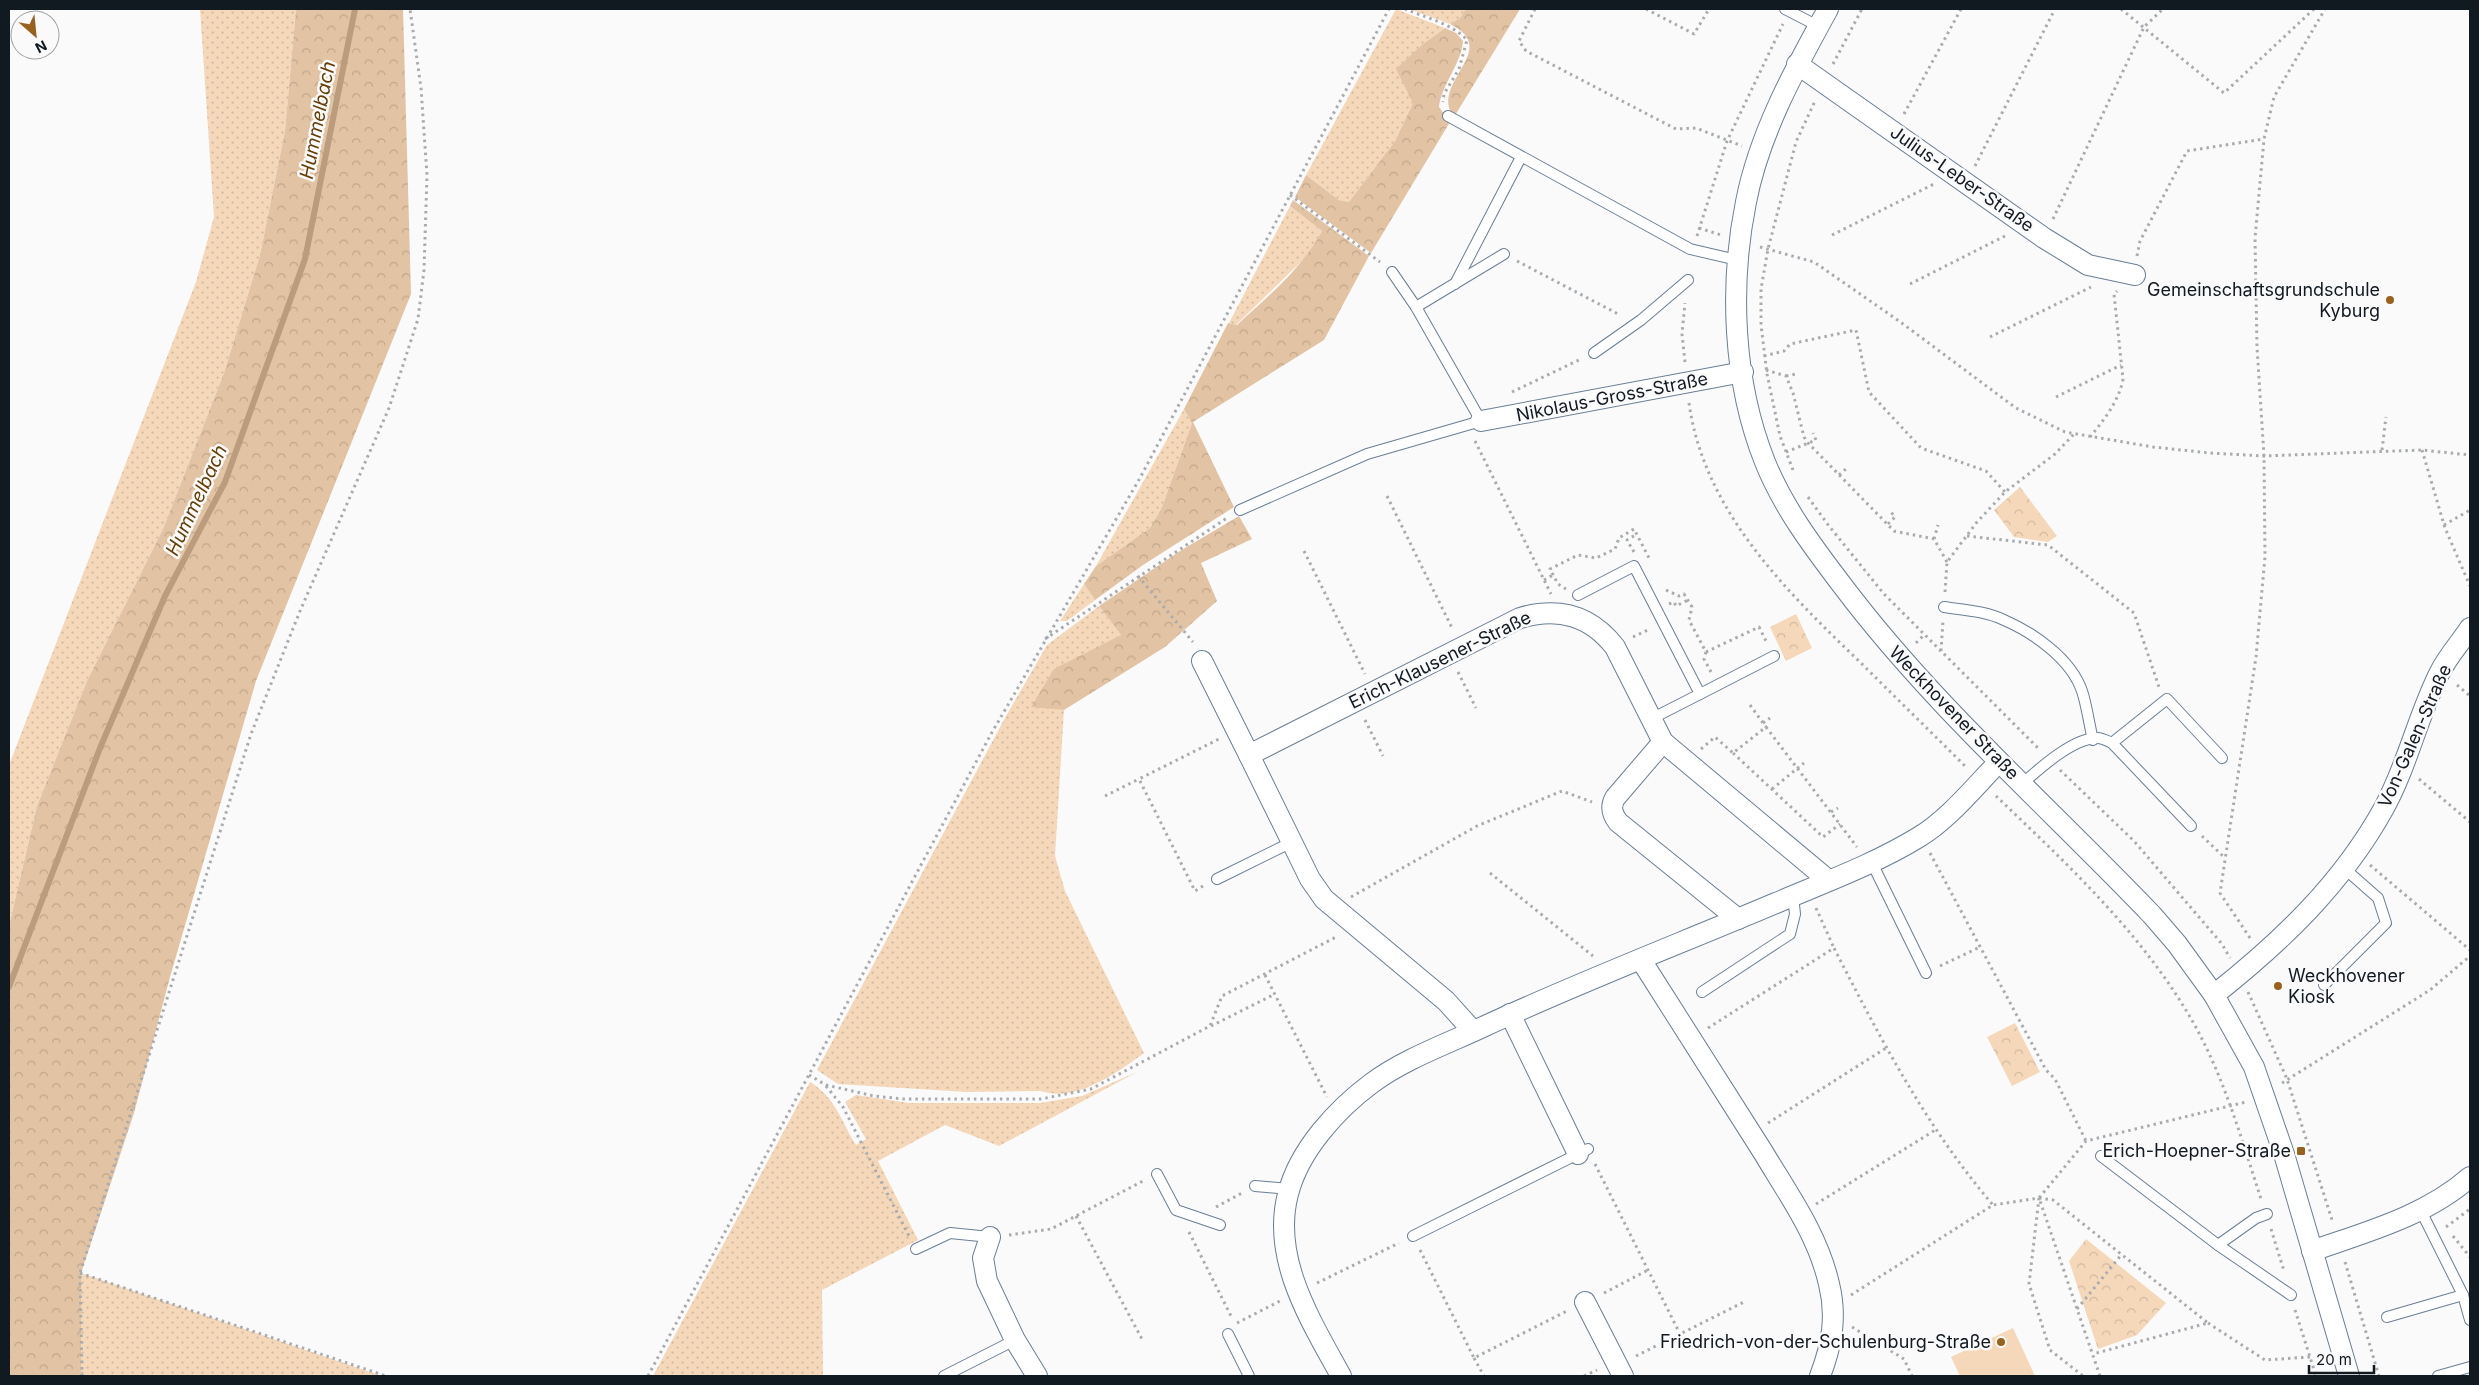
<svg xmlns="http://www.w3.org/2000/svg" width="2479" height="1385" viewBox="0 0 2479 1385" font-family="Inter,sans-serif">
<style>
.grass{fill:url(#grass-dots)}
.forest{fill:url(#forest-crowns)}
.park{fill:url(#park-crowns)}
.garden{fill:#f5d8b9}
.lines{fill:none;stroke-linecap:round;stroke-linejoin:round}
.stream{stroke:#bb9d7e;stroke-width:6}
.service-casing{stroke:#6a7f94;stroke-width:12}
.minor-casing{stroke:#6a7f94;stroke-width:22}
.path{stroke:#a9acaf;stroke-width:3;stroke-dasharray:2.5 4;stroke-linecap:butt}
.service{stroke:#fff;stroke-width:10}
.minor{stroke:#fff;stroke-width:20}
.poi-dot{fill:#99621c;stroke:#fafafa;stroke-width:2}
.labels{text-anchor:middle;stroke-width:5;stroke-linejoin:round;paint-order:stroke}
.street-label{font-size:18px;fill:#111921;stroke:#fafafa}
.poi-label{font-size:18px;fill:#111921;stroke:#fafafa;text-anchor:end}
.water-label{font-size:19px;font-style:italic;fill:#663e05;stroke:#fafafa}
</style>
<defs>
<pattern id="grass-dots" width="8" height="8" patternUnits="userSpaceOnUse" patternTransform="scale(1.25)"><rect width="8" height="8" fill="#f5d8b9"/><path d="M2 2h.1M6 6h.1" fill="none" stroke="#d1b99f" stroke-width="1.8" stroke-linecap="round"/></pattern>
<pattern id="forest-crowns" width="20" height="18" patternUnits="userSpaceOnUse" patternTransform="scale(1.25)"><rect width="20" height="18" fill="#e2c3a3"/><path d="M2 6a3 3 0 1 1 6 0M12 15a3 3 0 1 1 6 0" fill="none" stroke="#c1a78c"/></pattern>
<pattern id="park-crowns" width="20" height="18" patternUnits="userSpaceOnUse" patternTransform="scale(1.25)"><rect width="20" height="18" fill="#f5d8b9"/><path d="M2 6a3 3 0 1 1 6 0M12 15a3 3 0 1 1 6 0" fill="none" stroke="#d1b99f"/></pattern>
</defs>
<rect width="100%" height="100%" fill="#fafafa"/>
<!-- grass -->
<g class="grass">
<path d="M200,9h96l-11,122 -25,124 -36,118 -61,156 -76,152 -50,125 -28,120v-161l187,-483 18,-65z"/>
<path d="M1396,9l49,19 -22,16 -10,59 -18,38 -46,61 -10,-2 -33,-25z"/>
<path d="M1409,9h57l-6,9 -10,6z"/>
<path d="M1290,206l32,25 -13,23 -73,71 -7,-2z"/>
<path d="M1184,409l8,14 -30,84 -12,21 -54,38z"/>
<path d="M1084,584l11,16 -28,21h-7z"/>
<path d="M1099,606l22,29 -89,71 32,4 -9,146 10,35 79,162c-27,20 -69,50 -103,38l-74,1 -129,-8 -21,-14 189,-354 41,-71z"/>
<path d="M1137,1072l-138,74 -54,-21 -67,36 40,79 -96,50 1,86h-170l157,-294c26,16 31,39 46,63l10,-6 -21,-37 11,-7 53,8h131l42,-7z"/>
<path d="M81,1273l301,103h-301z"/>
</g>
<!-- forest -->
<g class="forest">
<path d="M296,9h107l8,285 -155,387 -86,296 -36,136 -53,160v103h-72v-450l28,-120 50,-125 76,-152 61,-156 36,-118 25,-124z"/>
<path d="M1466,9h54l-66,108c-26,-34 49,-67 -4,-93l10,-6z"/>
<path d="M1445,28l11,5 7,8c-2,24 -21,42 -24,66l11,15 -79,131 -76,-56 11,-22 33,25 10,2 46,-61 18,-38 -17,-34 27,-25z"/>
<path d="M1293,200l76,56 -45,84 -131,82 41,85 -91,58 -48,35 -11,-16 12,-18 54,-38 12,-21 30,-84 -8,-14 44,-86 9,2c32,-30 64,-55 85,-94l-32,-25z"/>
<path d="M1239,516l13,23 -51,24 16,38 -52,46 -101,63 -33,-3 23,-38 67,-34 -22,-29 81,-55z"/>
</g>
<!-- park -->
<g class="park">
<path d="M2020,487l37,49 -9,6 -34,-5 -20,-27z"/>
<path d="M1796,614l16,34 -26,13 -16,-34z"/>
<path d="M2015,1023l25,49 -28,14 -25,-49z"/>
<path d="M2086,1239l80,64 -29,32 -39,14 -29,-88z"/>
</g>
<!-- garden -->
<path class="garden" d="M2013,1328l22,48h-75l-9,-19z"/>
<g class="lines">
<!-- stream -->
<path class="stream" d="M9,987l91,-239 65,-152 60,-114 80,-223 50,-250"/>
<!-- service casing -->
<g class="service-casing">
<g id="service">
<path d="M1785,9l33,17"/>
<path d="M1448,116l242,133 47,11"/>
<path d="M1455,284l66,-127"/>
<path d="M1416,307l88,-53"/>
<path d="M1594,353l47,-33 47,-40"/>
<path d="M1240,510l127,-56 114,-33 -65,-114 -24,-35"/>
<path d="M1578,595l56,-29 66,128 -49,25"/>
<path d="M1944,607c20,3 41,4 60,13 30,13 67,39 78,71 5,15 7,33 11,49"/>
<path d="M1700,694l74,-38"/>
<path d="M2112,743l55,-44 55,59"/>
<path d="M2022,784c17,-15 51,-46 75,-46 5,0 11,3 15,5l79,83"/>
<path d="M1871,861l55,112"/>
<path d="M1217,879l75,-37"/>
<path d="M2324,985l62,-62 -8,-25 -33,-29"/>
<path d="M1702,992l88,-58 5,-20 -2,-18"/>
<path d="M2101,1156l117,89 73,50"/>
<path d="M1157,1174l19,36 44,15"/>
<path d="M1255,1186l34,3"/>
<path d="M2421,1211l42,84 7,25"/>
<path d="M1413,1236l175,-87"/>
<path d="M2218,1245l38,-27 11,-4"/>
<path d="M916,1249l34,-16 40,4"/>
<path d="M2387,1317l76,-22"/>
<path d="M1228,1334l21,42"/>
<path d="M944,1376l71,-36"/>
<path d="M2438,1376l32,-9"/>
</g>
</g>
<!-- minor casing -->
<g class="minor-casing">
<g id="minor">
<path d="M1828,9c-33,60 -69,125 -82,193 -17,84 -13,180 19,260 18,45 48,85 77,123 91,121 206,221 310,330l25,29 37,51 40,72 30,87 65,222"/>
<path d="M1797,64l247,174 44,27 47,10"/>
<path d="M1481,421l262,-49"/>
<path d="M1202,661l47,94"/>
<path d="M1663,742l-48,56c-5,9 -3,16 3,24l120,97"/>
<path d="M1641,960c41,64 82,128 122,192 25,42 55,83 66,132 8,32 3,61 -9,92"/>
<path d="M2214,995c67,-53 128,-111 170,-187 24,-44 34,-93 56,-136 8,-16 21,-30 30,-44"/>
<path d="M1510,1014l68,140"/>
<path d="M1473,1031l-27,-30 -122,-102 -14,-20 -61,-124 271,-137c38,-11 70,-3 95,29l48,95 165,138"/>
<path d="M990,1237l-7,21 4,23 28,59 22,36"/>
<path d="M2312,1251c54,-19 114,-35 158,-74"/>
<path d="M1585,1302l38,74"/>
<path d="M1341,1376c-30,-55 -70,-117 -53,-182 11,-44 49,-85 84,-111 32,-24 77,-40 113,-57 95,-44 194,-82 291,-123 47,-20 99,-39 143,-66 29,-17 56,-51 80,-75"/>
</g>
</g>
<!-- path -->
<g class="path">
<path d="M1405,9c19,8 48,15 62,31l-8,29 -15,25 -1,8"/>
<path d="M1535,9l-16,32 7,10 150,78 20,-1 46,18"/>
<path d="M1646,9l48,25 15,-25"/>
<path d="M2121,9l103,84 90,-84"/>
<path d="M1833,64l29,-55"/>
<path d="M1904,114l57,-105"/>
<path d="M1975,166l80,-157"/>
<path d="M1290,195l90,67"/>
<path d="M2053,219l91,-192 19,-18"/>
<path d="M1699,228l22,7"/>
<path d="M1832,235l102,-51"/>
<path d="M1697,236l30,-95 56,-117"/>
<path d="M1760,247l54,15 85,59 117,87 49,24 88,15 57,6 54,3 158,-6 48,5"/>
<path d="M2137,256l3,-15 47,-90 77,-12"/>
<path d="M1517,261l103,54"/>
<path d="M1910,284l95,-48"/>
<path d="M1990,337l101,-50"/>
<path d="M1764,356l20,-5 6,-7 66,-14 13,62 52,56 65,23 19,21"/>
<path d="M1685,362l-3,-28 3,-31"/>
<path d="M1766,370l20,6 7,17 11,44 4,6 86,88 40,8 13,23"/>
<path d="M1786,376l10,-2"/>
<path d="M1512,392l69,-33"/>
<path d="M2056,397l65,-32"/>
<path d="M1689,403c15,108 97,188 172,260 35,35 70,69 105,104"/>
<path d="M2090,437c14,-17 29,-36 33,-58l-9,-85 3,-3"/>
<path d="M1475,441l76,153"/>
<path d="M2382,450l4,-33"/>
<path d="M2422,450l23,78 25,58"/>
<path d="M1786,452l30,-12 -3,-7"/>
<path d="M1793,470l-13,-34 -13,-62 -6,-49v-36l7,-40 28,-107 19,-41"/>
<path d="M1839,475l8,-7"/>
<path d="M1387,496l66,134"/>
<path d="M1808,497l21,29 55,68 156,156"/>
<path d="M1888,524l7,-7 -4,-5"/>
<path d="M2444,525l26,-15"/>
<path d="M1967,536l81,9 86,68 25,74"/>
<path d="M1934,539l4,-14"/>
<path d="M1304,551l61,123"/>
<path d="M1634,552l-7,-12 10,-6"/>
<path d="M1138,576l55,66"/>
<path d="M1544,580l9,-5"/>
<path d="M1566,589l-8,-5 -8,-15 28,-14 18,3 19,-9 4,-11 15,-9 15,29"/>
<path d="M1666,590l13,6 5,-2 8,13 -3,13 17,32 53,-25 8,16"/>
<path d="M1945,592l2,-30 30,-40 28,-30 50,-38 19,-20"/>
<path d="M1669,604l5,-2 2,4 12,-6"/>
<path d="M1633,637l17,-8"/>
<path d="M1045,639l182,-121"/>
<path d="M1916,643l8,-8"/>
<path d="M1941,651l2,-30"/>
<path d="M1706,652l-2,7 7,13"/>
<path d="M1458,672l18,36"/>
<path d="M2457,685l13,11"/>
<path d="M1750,705l16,22"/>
<path d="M1365,720l18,36"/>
<path d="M1763,723l7,-5"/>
<path d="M1701,749l14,-12 18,16 33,-26 91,120"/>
<path d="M1733,753l90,84 17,-13"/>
<path d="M2060,770l74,71 88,103 8,14"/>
<path d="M2419,779l51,43"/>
<path d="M1772,789l32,-26"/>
<path d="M1105,796l34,-17"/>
<path d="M1996,796c67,64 139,131 188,211 37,59 56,127 77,192"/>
<path d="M1831,812l7,-4"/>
<path d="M2202,836l23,22"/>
<path d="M1930,853l116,217 9,9 31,62"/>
<path d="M2370,865l100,85"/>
<path d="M1490,873l103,83"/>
<path d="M1203,886l-8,5 -56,-112 80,-40"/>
<path d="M1351,897l126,-71 85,-35 30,11"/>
<path d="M1816,908l18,40"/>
<path d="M2250,938l-30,-45 36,-236 9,-100 -1,-101 -7,-109 -2,-109 9,-99 10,-42 51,-88"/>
<path d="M1940,966l40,-19"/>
<path d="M1265,975l62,122"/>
<path d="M2248,992l39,87 46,144"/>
<path d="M1211,1026l64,-32"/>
<path d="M1708,1028l126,-80c46,90 93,180 159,257"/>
<path d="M809,1075l17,10 48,11 30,3h137l50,-10 119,-63 12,-30 116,-60"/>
<path d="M2282,1083l148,-93 40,-34"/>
<path d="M826,1086l17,21 66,129"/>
<path d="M1768,1123l118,-75"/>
<path d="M1595,1164l85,170"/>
<path d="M2039,1198l14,2 5,4 150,119 -115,31"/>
<path d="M1816,1204l121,-75"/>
<path d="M1216,1207l26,-14"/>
<path d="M1076,1216l67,125"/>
<path d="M2446,1227l24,-18"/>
<path d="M2271,1229l13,42"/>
<path d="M1189,1232l43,86"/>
<path d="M1009,1235l42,-6 92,-48"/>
<path d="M2453,1236l17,21"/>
<path d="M1420,1250l54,108 93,-47"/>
<path d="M2345,1262l34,114"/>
<path d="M80,1273l306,103"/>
<path d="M1317,1283l82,-40"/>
<path d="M1604,1293l44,-23"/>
<path d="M1851,1295l142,-90 46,-7 -10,86 21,66 33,26"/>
<path d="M2077,1309l45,-55"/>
<path d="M2295,1310l21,66"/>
<path d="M1237,1323l43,-22"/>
<path d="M2208,1323l57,37 45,-3"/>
<path d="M1852,1327l52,32 8,17"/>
<path d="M1636,1356l110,-55"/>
<path d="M1474,1358l10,18"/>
<path d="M82,1376l-2,-103 171,-539 49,-123 89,-203 29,-89 6,-49 3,-95 -6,-87 -11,-79"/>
<path d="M648,1376l343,-642 149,-256 249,-469"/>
<path d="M1584,1376l13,-6"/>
<path d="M2100,1376l-61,-178 47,-57 160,-39"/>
</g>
<!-- service -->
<use href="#service" class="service"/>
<!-- minor -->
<use href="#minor" class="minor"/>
</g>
<!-- markers -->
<g class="poi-dot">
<circle cx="2390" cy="300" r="5"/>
<circle cx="2278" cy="986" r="5"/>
<rect x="2296" y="1146" width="10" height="10" rx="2.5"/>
<circle cx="2001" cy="1342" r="5"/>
</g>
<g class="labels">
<!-- street labels -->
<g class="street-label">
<text transform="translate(1962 179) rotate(35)" y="6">Julius-Leber-Straße</text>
<text transform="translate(1612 397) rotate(-11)" y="6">Nikolaus-Gross-Straße</text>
<text transform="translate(1440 660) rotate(-26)" y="6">Erich-Klausener-Straße</text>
<text transform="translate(1954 713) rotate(46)" y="6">Weckhovener Straße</text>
<text transform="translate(2415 736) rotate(-66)" y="6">Von-Galen-Straße</text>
</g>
<!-- poi labels -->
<g class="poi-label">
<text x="2380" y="296">Gemeinschaftsgrundschule<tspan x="2380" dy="21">Kyburg</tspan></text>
<text x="2288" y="982" text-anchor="start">Weckhovener<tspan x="2288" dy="21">Kiosk</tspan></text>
<text x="2291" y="1157">Erich-Hoepner-Straße</text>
<text x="1991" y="1348">Friedrich-von-der-Schulenburg-Straße</text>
</g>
<!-- water labels -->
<g class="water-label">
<text transform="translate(317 120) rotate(-79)" y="7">Hummelbach</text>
<text transform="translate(196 500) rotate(-65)" y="7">Hummelbach</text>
</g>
</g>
<!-- border -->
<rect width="2479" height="1385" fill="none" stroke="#111921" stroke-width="20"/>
<!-- north arrow -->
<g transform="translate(35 35) rotate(153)"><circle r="24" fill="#fafafa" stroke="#9da0a3"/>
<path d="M0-4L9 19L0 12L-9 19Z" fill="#99621c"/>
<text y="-8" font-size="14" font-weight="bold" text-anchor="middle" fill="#111921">N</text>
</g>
<!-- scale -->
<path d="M2309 1365v8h65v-8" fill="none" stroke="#111921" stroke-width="2.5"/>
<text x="2316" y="1365" font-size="15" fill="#111921" stroke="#fafafa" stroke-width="4" paint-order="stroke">20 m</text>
</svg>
